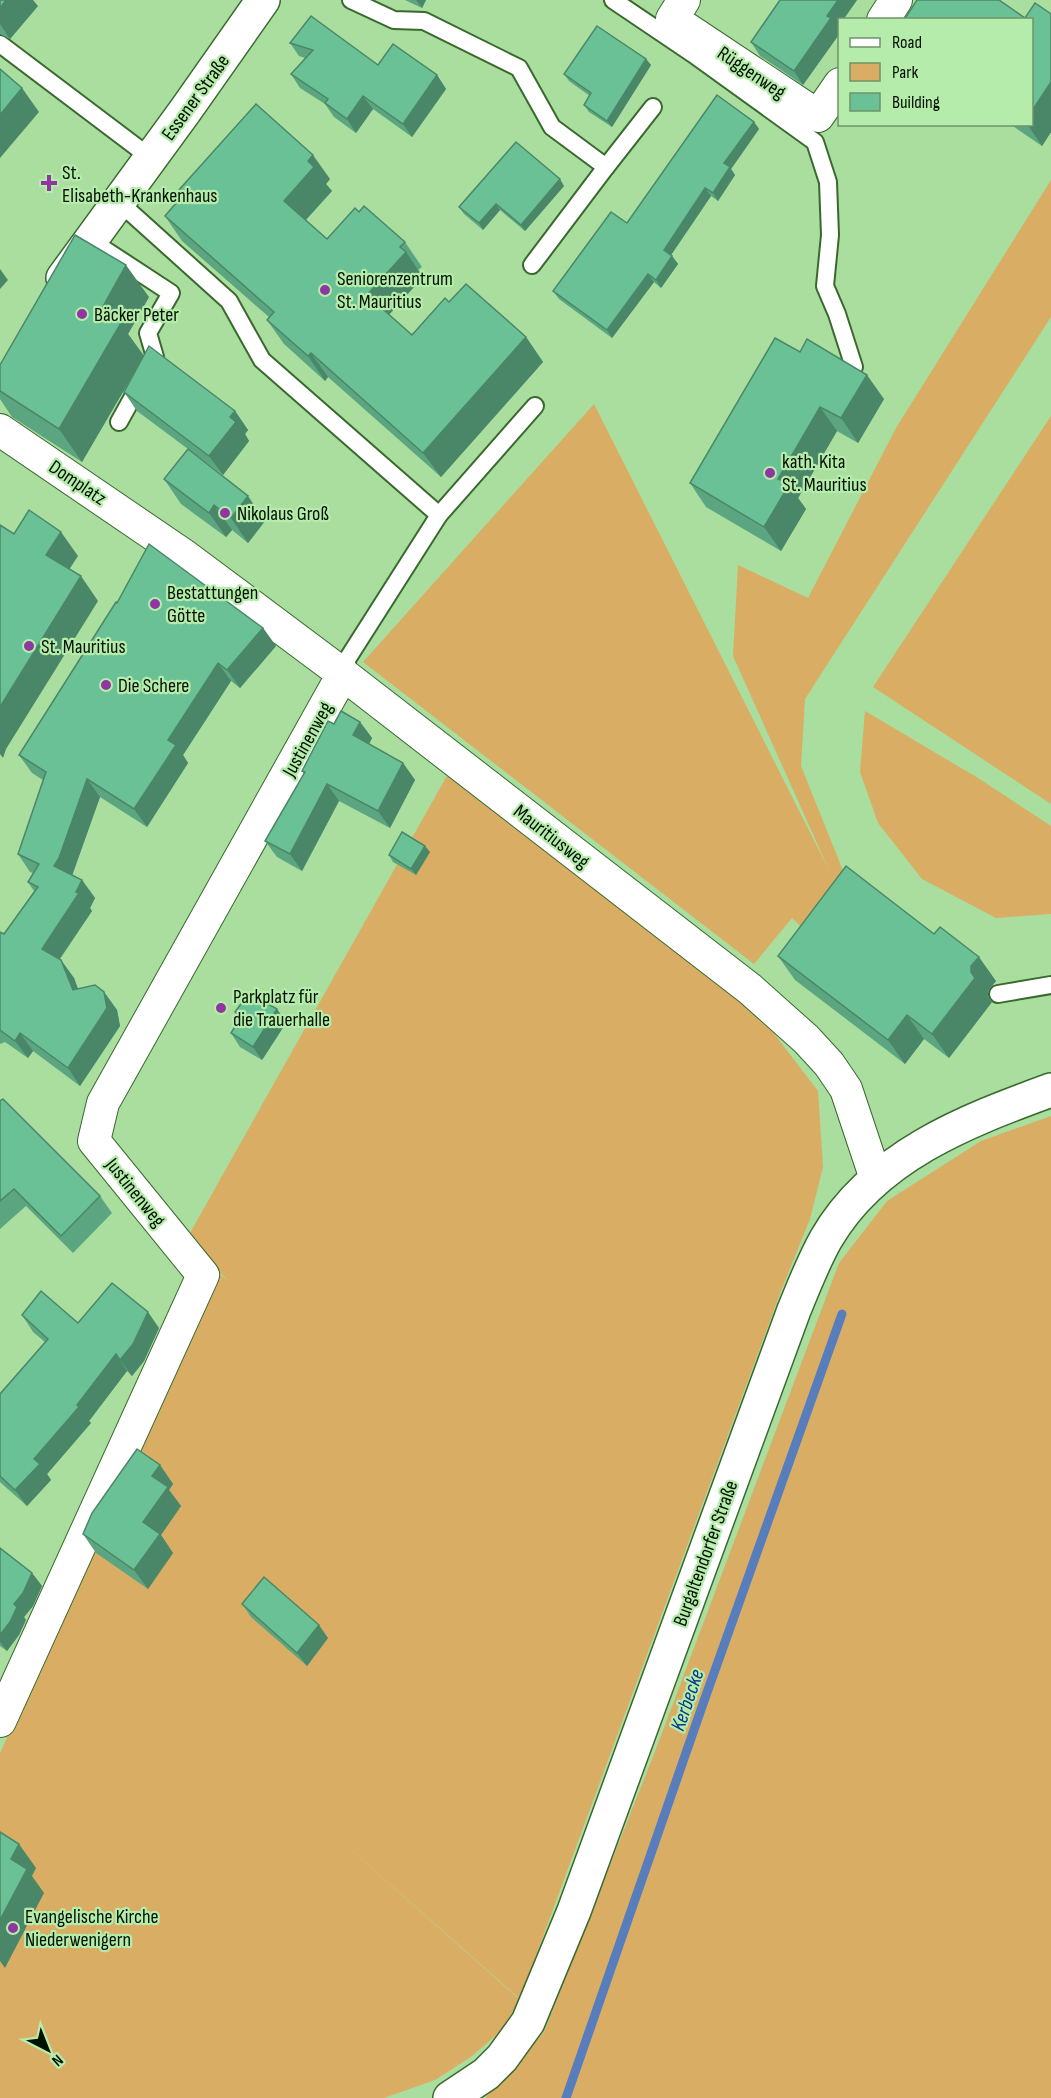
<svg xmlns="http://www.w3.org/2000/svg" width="1051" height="2098" viewBox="0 0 1051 2098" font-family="'Sofia Sans Condensed',sans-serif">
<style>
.green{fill:#d9ae64}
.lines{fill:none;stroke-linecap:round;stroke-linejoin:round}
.stream{stroke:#577dbd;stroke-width:9}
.lane-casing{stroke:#39692e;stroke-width:20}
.street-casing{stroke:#39692e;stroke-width:34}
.secondary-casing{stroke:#39692e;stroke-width:36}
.lane{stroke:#fff;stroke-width:16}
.street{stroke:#fff;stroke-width:32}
.secondary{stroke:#fff;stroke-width:33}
.wall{fill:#5ba680}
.shaded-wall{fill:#4a8768}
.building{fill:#6ac195;stroke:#4a8768;stroke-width:1.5}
.poi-dot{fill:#8f36a1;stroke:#b6ecab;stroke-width:2}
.labels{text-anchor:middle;stroke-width:4.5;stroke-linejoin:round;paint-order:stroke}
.street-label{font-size:20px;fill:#011100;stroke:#b6ecab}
.poi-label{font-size:20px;fill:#011100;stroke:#b6ecab;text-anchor:start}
.water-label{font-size:21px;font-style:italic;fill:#0b3a86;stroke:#b6ecab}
</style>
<rect width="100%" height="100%" fill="#a9de9e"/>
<!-- green -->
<g class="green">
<path d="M1051,180v137l-246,382 -4,67 47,117 -37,53 -19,-18 -38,46 -391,-302 231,-258 235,466 -96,-214 5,-91 70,33 88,-170z"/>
<path d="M1051,416v388l-178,-117z"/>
<path d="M865,711l113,67 73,48v88l-55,4 -74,-39 -44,-56 -18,-51z"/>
<path d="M449,772l306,237 63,82 5,76 -13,52 -29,72 -261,708 -223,-197 223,198 -19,31 -30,26 -36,23 -51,18h-384v-345l219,-479 11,8 -10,-9 -30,-40z"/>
<path d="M1051,1116v982h-566l59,-66 110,-278 185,-491 48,-62 94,-60z"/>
</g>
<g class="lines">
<!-- stream -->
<path class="stream" d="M566,2098l138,-397 138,-387"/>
<!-- lane casing -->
<g class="lane-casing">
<g id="lane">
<path d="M351,0l43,20 30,1 95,47 33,59 54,40 47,-60"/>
<path d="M613,0l80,54 122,88 13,40 2,53 -5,51 12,28 17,53"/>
<path d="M0,44l151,114"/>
<path d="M119,202l110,99 33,59 177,155"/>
<path d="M90,240l81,53 -23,40 7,24 -36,65"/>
<path d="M532,265l74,-98"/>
<path d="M343,674l5,-16 91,-143 96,-109"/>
<path d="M998,994l53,-9"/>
</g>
</g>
<!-- street casing -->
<g class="street-casing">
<g id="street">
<path d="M684,0l-12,19 146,97 22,-32"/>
<path d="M883,20l13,-20"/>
<path d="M0,430l185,126 158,118 407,315 56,50 23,25 17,25 30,90"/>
<path d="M0,1721l203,-446 -109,-134 9,-38 240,-429"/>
</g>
</g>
<!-- secondary casing -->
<g class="secondary-casing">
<g id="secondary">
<path d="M63,278l122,-167 78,-111"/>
<path d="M450,2098l36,-24 16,-16 26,-36 46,-111 220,-601c10,-24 19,-48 32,-71 48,-83 140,-118 225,-149"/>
</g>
</g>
<!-- lane -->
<use href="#lane" class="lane"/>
<!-- street -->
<use href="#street" class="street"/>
<!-- secondary -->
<use href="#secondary" class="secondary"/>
</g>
<!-- wall -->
<g class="wall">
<path d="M0,0l38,6 -28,33 -10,-5z"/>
<path d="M405,0h21l-4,8z"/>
<path d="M780,0h77l-14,20h-3v5l-2,2 2,3v3l-37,52 -43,-29 -9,-14z"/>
<path d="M1051,14v118l-9,14 -32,-22h22l-7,-106z"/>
<path d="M290,43l88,22 59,10 9,14 -34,48 -39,-28 -17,24 -22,-16 -9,-13 -25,-16 -9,-14 14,-16 -6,-2z"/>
<path d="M646,59l5,6 -39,62 -23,-15 -5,-7 6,-9 -21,-15 -5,-7z"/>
<path d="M754,122l5,7 -28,40 4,6 -17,26 -7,-5 -40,59 7,9 -17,24 -7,-6 -42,56 -53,-39 -6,-8 74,-68z"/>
<path d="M330,179l-4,5 6,7 -26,29 21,19 32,-27 46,30 17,25 -4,3 5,7 -34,38 23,20 37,-33 77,35 17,25 -102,115 -113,-100 -3,4 -41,-37 -17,-24 2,-3 -87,-76 -17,-25 17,-19 -4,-6z"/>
<path d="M564,186l-39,45 -25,-21 -17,20 -19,-16 -5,-7z"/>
<path d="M149,297l-21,37 16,22 91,55 13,19 -3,4 4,7 -26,34 -27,-20 69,66 -17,22 -16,-13 -6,7 -45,-33 -17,-25 24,-30 -51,-38 -13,-19 18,-33 -60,103 -70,-45 -12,-18v-34z"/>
<path d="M800,352l84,47 -26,44 -21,-12 -39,67 8,11 -25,42 -75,-44 -16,-24z"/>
<path d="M117,603l146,25 13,18 -36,42 -9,-7 -48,74 5,8 -41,64 -47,-30 -28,78 10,5 13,18 -5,10 2,3 -32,48 14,19 4,11 26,3 13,18 3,16 -40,60 -47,-35 -5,7 -23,-16 -5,2v-112l4,2 30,-43 -6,-9 5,-9 -3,-1 -12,-18 25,-74 -11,-7 -13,-18z"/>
<path d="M360,722l12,16 -3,6 34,19 12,17 -25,48 -51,-27 -37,70 -25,-14 -12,-16 39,-67 -2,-3 32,-47z"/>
<path d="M430,852l-14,23 -23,-13 -4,-7z"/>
<path d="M778,956l218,25 -8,10v5l4,6 -43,56 -25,-19 -19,25 -110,-84z"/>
<path d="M277,1009l9,14 -24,37 -22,-13 -9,-14 9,-14 -5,-7z"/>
<path d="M0,1101l100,95 12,17 -39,40 -47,-47 -26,23z"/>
<path d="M22,1315l56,8 81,5 -15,33 -12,15 -5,-5 -38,50 2,2 -44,51 4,6 -24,26 -27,-24v-88l45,-52 -12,-10z"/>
<path d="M160,1465l13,19 -4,6 12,16 -20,29 12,18 -25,36 -52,-36 -13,-19z"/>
<path d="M0,1548l32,25 10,13 -9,20 -9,11 2,3 -7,15 -12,16 -7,-5z"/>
<path d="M242,1604l86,34 -21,28 -56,-49z"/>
</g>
<!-- shaded-wall -->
<g class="shaded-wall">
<path d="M6,0h27l5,6 -28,33 -10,-15v-16z"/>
<path d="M416,0h10l-4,8z"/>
<path d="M838,0h19l-14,20h-3v5l-2,2 2,3v3l-37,52 -9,-14 33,-55z"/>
<path d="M646,59l5,6 -39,62 -5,-6z"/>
<path d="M437,75l9,14 -34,48 -9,-13z"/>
<path d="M1051,82v50l-9,14 -15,-22h5v-13z"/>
<path d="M22,88l17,24 -39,46v-43z"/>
<path d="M363,96l10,13 -17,24 -9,-14z"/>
<path d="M754,122l5,7 -28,40 4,6 -17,26 -5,-8 11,-30z"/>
<path d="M313,155l17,24 -4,5 6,7 -31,34 -17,-24 24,-40z"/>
<path d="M560,179l4,7 -39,45 -4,-6z"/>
<path d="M705,188l6,8 -42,62 -5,-8z"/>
<path d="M496,204l4,6 -17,20 -4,-7z"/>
<path d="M406,252l17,25 -39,43 -17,-25z"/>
<path d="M672,256l6,8 -17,24 -5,-8z"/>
<path d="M126,265l23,32 -21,37 16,22 -62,106 -23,-33 42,-119z"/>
<path d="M0,269l8,11 -8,9z"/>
<path d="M648,274l6,8 -42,56 -5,-8z"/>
<path d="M526,337l17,25 -102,115 -18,-24z"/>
<path d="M311,353l17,24 -3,4 -17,-25z"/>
<path d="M867,375l17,24 -26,44 -17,-25z"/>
<path d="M820,407l17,24 -39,67 8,11 -25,42 -17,-24 14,-48z"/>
<path d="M235,411l13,19 -3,4 4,7 -26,34 -14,-19 21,-39z"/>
<path d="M248,496l17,25 -17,22 -17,-25z"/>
<path d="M214,505l18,25 -6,7 -17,-24z"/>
<path d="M61,532l17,24 -15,23 -17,-24z"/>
<path d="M81,576l17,25 -92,148 -3,9 -3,-4v-47z"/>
<path d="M263,628l13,18 -36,42 -13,-18z"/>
<path d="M218,663l13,18 -48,74 5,8 -41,64 -13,-18 34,-69z"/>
<path d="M360,722l12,16 -7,14 -12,-17z"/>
<path d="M403,763l12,17 -25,48 -12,-17z"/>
<path d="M87,779l13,18 -28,79 -18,-10z"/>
<path d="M327,784l12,17 -37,70 -12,-17z"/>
<path d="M425,846l5,6 -14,23 -5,-6z"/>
<path d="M82,880l13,18 -5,10 2,3 -38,56 -12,-18z"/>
<path d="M979,957l17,24 -8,10v5l4,6 -43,56 -17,-24 39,-62v-6z"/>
<path d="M61,960l13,18 11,30 -12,-18z"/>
<path d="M104,992l13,18 3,16 -40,60 -12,-18z"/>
<path d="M277,1009l9,14 -24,37 -9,-13z"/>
<path d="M907,1015l17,24 -19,25 -17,-24z"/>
<path d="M20,1033l13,18 -5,7 -13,-17z"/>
<path d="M148,1312l11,16 -15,33 -12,15 -12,-16z"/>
<path d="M116,1354l11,17 -38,50 2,2 -44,51 4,6 -24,26 -12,-16 19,-31z"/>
<path d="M160,1465l13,19 -4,6 12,16 -20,29 12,18 -25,36 -14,-19 18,-94z"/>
<path d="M32,1573l10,13 -9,20 -9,11 2,3 -7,15 -12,16 -7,-9v-7l14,-31z"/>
<path d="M319,1625l9,13 -21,28 -10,-13z"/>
<path d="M19,1844l17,24 -4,8 12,17 -39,75 -5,-7v-41l11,-61z"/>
</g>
<!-- building -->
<g class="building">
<path d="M0,0h6l-6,8z"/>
<path d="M780,0h58l-11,16 4,2 -37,53 -43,-29z"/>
<path d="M917,0h82l26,18 10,-15 16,11v68l-19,29v-91h-128z"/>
<path d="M311,16l67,49 15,-21 44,31 -34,49 -40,-28 -16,23 -22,-16 3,-4 -37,-25 22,-24 -23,-7z"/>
<path d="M597,26l49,33 -39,62 -23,-16 7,-12 -27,-19z"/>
<path d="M0,69l22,19 -22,27z"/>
<path d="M717,95l37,27 -30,41 6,4 -17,26 -8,-5 -41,62 8,6 -16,24 -8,-6 -41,56 -54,-39 58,-79 16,11z"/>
<path d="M256,104l57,51 -5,6 6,6 -30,34 43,38 28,-31 4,4 5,-6 41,36 -5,5 6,5 -39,43 45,40 33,-37 4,4 17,-18 60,53 -103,116 -112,-100 -3,3 -41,-36 7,-8 -109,-96 18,-21 -5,-4z"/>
<path d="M516,142l44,37 -39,46 -25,-21 -17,19 -20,-16z"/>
<path d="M75,235l51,30 -25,45 20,13 -62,106 -59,-38v-26z"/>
<path d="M775,338l25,14 7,-13 60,36 -26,43 -21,-11 -42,72 11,6 -25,42 -74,-44z"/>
<path d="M149,346l86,65 -5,6 6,5 -27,34 -85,-64z"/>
<path d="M188,449l60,47 -17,22 -17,-13 -5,8 -45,-34z"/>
<path d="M29,510l32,22 -15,23 35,21 -81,131v-182l14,9z"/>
<path d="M149,544l114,84 -36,42 -9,-7 -50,77 8,5 -42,64 -47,-30 -28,79 -5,8 28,14 -6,12 3,1 -37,56 19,11 12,30 22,-5 9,7 3,16 -39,60 -48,-35 -5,8 -15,-11v-98l4,2 34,-47 -10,-5 11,-18 -21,-10 28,-82 -27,-17 97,-153 1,1z"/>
<path d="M341,711l19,11 -7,13 50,28 -25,48 -51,-27 -37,70 -25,-13 40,-69 -3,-1 26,-50 6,3z"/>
<path d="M402,832l23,14 -14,23 -22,-14z"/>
<path d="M846,866l88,68 6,-7 39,30 -8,9v6l4,6 -43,56 -25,-19 -19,25 -110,-84z"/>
<path d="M249,993l28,16 -24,38 -22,-14 10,-16 -6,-5z"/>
<path d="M3,1099l97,97 -39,40 -47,-47 -14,12v-100z"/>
<path d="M112,1283l36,29 -15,32 -13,16 -4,-6 -39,51 2,2 -45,52 6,5 -25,26 -15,-14v-82l48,-55 -26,-24 19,-24 37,32z"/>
<path d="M137,1449l23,16 -8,11 16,11 -25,35 17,12 -26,36 -51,-36 9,-21z"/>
<path d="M0,1548l32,25 -9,20 -9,11 3,3 -7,15 -10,13z"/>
<path d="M264,1577l55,48 -22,28 -55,-49z"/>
<path d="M0,1832l19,12 -8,15 16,10 -27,51z"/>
</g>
<!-- markers -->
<g class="poi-dot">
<path d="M46 174h6v6h6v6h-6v6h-6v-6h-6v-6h6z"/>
<circle cx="325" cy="290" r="6"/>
<circle cx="82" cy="314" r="6"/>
<circle cx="770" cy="473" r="6"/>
<circle cx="225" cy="513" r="6"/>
<circle cx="155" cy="604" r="6"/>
<circle cx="29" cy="646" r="6"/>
<circle cx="106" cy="685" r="6"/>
<circle cx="221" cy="1008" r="6"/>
<circle cx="13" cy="1928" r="6"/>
</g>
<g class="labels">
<!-- street labels -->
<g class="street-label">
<text transform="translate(752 72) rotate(34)" y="7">Rüggenweg</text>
<text transform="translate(195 97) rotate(-54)" y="7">Essener Straße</text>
<text transform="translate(78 482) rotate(34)" y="7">Domplatz</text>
<text transform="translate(307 739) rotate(-61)" y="7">Justinenweg</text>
<text transform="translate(552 836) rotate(38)" y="7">Mauritiusweg</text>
<text transform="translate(136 1192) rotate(51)" y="7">Justinenweg</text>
<text transform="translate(705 1553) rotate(-70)" y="7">Burgaltendorfer Straße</text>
</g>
<!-- poi labels -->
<g class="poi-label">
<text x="62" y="179">St.<tspan x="62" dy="23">Elisabeth-Krankenhaus</tspan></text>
<text x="337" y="285">Seniorenzentrum<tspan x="337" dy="23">St. Mauritius</tspan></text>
<text x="94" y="321">Bäcker Peter</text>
<text x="782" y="468">kath. Kita<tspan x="782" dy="23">St. Mauritius</tspan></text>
<text x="237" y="520">Nikolaus Groß</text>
<text x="167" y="599">Bestattungen<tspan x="167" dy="23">Götte</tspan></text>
<text x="41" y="653">St. Mauritius</text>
<text x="118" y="692">Die Schere</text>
<text x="233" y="1003">Parkplatz für<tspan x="233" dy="23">die Trauerhalle</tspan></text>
<text x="25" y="1923">Evangelische Kirche<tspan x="25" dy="23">Niederwenigern</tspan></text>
</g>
<!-- water labels -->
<g class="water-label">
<text transform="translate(687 1700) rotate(-71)" y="7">Kerbecke</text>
</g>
</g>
<!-- legend -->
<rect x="838" y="18" width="195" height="108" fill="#b6ecab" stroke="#6e9467" stroke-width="1.5"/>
<rect x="850" y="38" width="30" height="9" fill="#ffffff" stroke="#6e9467" stroke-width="1.5"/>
<text x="892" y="48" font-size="18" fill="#011100">Road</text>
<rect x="850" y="63" width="30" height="18" fill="#d9ae64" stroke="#6e9467" stroke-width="1.5"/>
<text x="892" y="78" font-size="18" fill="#011100">Park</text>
<rect x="850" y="93" width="30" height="18" fill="#6ac195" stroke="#6e9467" stroke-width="1.5"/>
<text x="892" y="108" font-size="18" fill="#011100">Building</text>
<!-- north arrow -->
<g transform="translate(48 2050) rotate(138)" stroke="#b6ecab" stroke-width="4.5" paint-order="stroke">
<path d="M0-4.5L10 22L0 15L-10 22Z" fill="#011100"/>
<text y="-9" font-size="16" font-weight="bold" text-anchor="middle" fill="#011100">N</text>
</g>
</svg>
